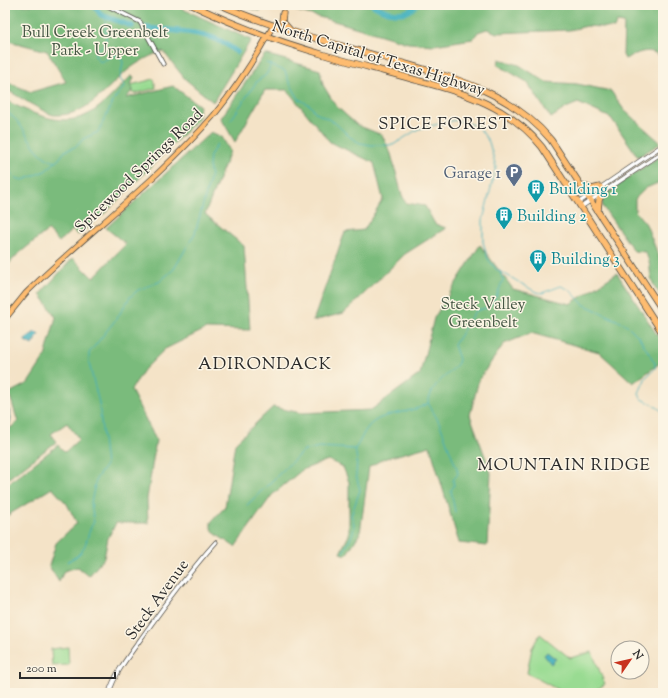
<svg xmlns="http://www.w3.org/2000/svg" width="668" height="698" viewBox="0 0 668 698" font-family="'Sorts Mill Goudy',serif">
<style>
.green{fill:#99db92;stroke:#62835e}
.forest{fill:#7abb7c;stroke:#527354}
.water{fill:#41b0bd;stroke:#366e74}
.lines{fill:none;stroke-linecap:round;stroke-linejoin:round}
.stream{stroke:#41b0bd;stroke-width:1}
.river{stroke:#41b0bd;stroke-width:5.5}
.minor-casing{stroke:#494742;stroke-width:5}
.major-casing{stroke:#494742;stroke-width:6}
.highway-casing{stroke:#494742;stroke-width:7}
.minor{stroke:#fff;stroke-width:3.5}
.major{stroke:#febc70;stroke-width:4.5}
.highway{stroke:#febc70;stroke-width:5.5}
.labels{text-anchor:middle;stroke-width:3;stroke-linejoin:round;paint-order:stroke}
.park-label{font-size:16px;fill:#465745;stroke:#fcf5e5}
.street-label{font-size:16px;fill:#2b2b2b;stroke:#fcf5e5}
.service-label{font-size:16px;fill:#4e5e75;stroke:#fcf5e5;text-anchor:end}
.culture-label{font-size:16px;fill:#0d838f;stroke:#fcf5e5;text-anchor:start}
.neighbourhood-label{font-size:17px;letter-spacing:1px;fill:#2b2b2b;stroke:#fcf5e5}
</style>
<rect width="100%" height="100%" fill="#fcf5e5"/>
<filter id="ink" filterUnits="userSpaceOnUse"><feTurbulence type="fractalNoise" baseFrequency=".025" numOctaves="2"/><feDisplacementMap in="SourceGraphic" scale="8" xChannelSelector="R" yChannelSelector="G"/><feConvolveMatrix kernelMatrix="1 2 1 2 8 2 1 2 1" color-interpolation-filters="sRGB"/></filter>
<filter id="wash" filterUnits="userSpaceOnUse"><feTurbulence type="fractalNoise" baseFrequency=".012" numOctaves="4" result="noise"/><feDisplacementMap in="SourceGraphic" scale="16" xChannelSelector="R" yChannelSelector="G"/><feGaussianBlur stdDeviation="0.9" result="paint"/><feColorMatrix in="noise" values="0 0 0 0 0 0 0 0 0 0 0 0 0 0 0 0 0 1.4 0 .05"/><feComposite in="paint" operator="in"/></filter>
<g filter="url(#wash)">
<rect width="100%" height="100%" fill="#f4e3c7"/>
<!-- green -->
<g class="green">
<path d="M154,79l2,9 -22,6 -3,-9z"/>
<path d="M540,634l30,24 22,-6 13,32 -13,9h-28l-37,-20 5,-25z"/>
<path d="M68,647l1,18 -17,1 -1,-17z"/>
</g>
<!-- forest -->
<g class="forest">
<path d="M5,5h169l77,35 -38,62 -28,-23 -22,-28c-12,4 -25,11 -35,19 -23,18 -40,47 -74,45 -8,-1 -39,-21 -49,-26v-8l26,11 35,-10 -19,-31 -42,-11z"/>
<path d="M238,5h28l-6,6z"/>
<path d="M295,5h368v54c-12,-13 -24,-7 -38,0l-2,-4 1,-32 -7,-1 -3,6 -27,-2 -17,4 -73,3 -10,-4 -9,3 -5,7 -39,6 -26,-2 -67,-20 -48,-13z"/>
<path d="M265,54l55,16 3,15 13,21 21,19 25,10 9,19 11,41 4,8 19,3 10,18 11,4 -41,26 -61,59 -31,8 32,-89 19,-2 19,-31 -9,-36 -44,-21 -43,-52h-22l-30,52 -14,-24z"/>
<path d="M499,59l20,6 27,17 31,2 34,7 13,19 37,33 -23,14 -27,-39 -33,-15 -12,5 -15,10 -24,-36 -29,-17z"/>
<path d="M131,76l3,1 -3,8 2,5 -7,8 47,-12 27,20 -3,14 -90,91 -29,24 -6,-5 -13,12 -11,-12 -31,25 -12,13v-168c28,14 61,31 90,10 13,-9 25,-23 36,-34z"/>
<path d="M211,132l11,5 8,14 -25,63 39,32 6,84 -44,-1 -41,20 -21,21 -13,20 25,50 -9,59 1,24h-32l-8,15 -4,20 -15,18 -11,-9 -14,4 -5,11 -10,-16 7,-23 21,-20 -10,-19 -15,-16 -47,29v-31l53,-41 7,7 14,-13 -12,-16 -16,11 5,8 -51,39v-49l13,-10 -9,-29 19,-10 17,-26 11,-40 -16,-23 33,-36 20,20 33,-34 -20,-16z"/>
<path d="M663,154v27l-17,7 -11,11v12l11,13 17,43v32c-5,-7 -10,-13 -12,-22 -2,-11 0,-14 -6,-25l-11,-1 -31,-44c-1,-3 -1,-7 0,-10 1,-3 52,-38 60,-43z"/>
<path d="M480,245l33,44 57,15 47,-31 46,71v17l-30,22 -34,-31 -68,-19 -27,11 -25,35 -9,36 21,58 -4,73 -28,-3 -29,-97 -47,13 -14,8 -9,66 -14,22 -6,-2 9,-18v-53l-6,-15 -15,-7 -26,10 -30,25 -37,52 -18,-12 -6,-7v-6l14,-15 10,-64 38,-36 28,6 70,-3 49,-36 14,-56z"/>
</g>
<!-- water -->
<g class="water">
<path d="M35,332l4,2 -7,11 -7,-4v-2z"/>
<path d="M6,410h3l2,8 -2,9h-4z"/>
<path d="M547,652l9,7 -5,5 -7,-9z"/>
</g>
<g class="lines">
<!-- stream -->
<g class="stream">
<path d="M656,5l7,16"/>
<path d="M266,63l19,8 4,11 10,17 12,7 5,7 18,9 16,15 10,6 11,2h22l25,-16 37,-9 23,6 11,16 7,25 -13,53v22l5,17 8,10 40,23 6,1 19,-7 9,4 13,14 44,21 12,12 16,26v6l-9,8 -7,16 2,6 12,5 10,8"/>
<path d="M5,110c4,4 9,7 12,11 12,14 19,37 39,41"/>
<path d="M231,120l26,-39 9,-6 5,-10"/>
<path d="M5,167l10,11 8,2 22,-9 14,-12 6,-8 12,-5 6,-7 15,-7 17,-34 10,-12 -5,-7 3,-17 -4,-7h-4l-15,7 -5,-6v-4l10,-9 1,-4 -1,-22"/>
<path d="M428,403l11,19 18,47 1,5 -5,6 1,6 -3,4 4,22"/>
<path d="M247,505l56,-54 16,-4 36,2c5,-7 8,-16 13,-22 14,-17 44,-12 60,-24 6,-24 17,-23 30,-40l1,-4 -5,-14 21,-34 14,-4 7,-10 7,-17 -3,-8"/>
<path d="M343,552c6,-11 16,-24 8,-36l9,-26 -4,-15 1,-15 -2,-11"/>
<path d="M67,562c4,-3 10,-5 13,-9 8,-8 7,-22 14,-31l-3,-19 5,-24 10,-14 -7,-62 -10,-40v-10l28,-35 13,-21 8,-7 21,-8 15,-13 21,-36 16,-57 -2,-10 1,-10 7,-12"/>
</g>
<!-- river -->
<g class="river">
<path d="M94,5l7,10 31,11"/>
<path d="M373,5c12,7 32,14 43,0"/>
<path d="M146,28c25,3 55,2 78,15 5,3 8,6 13,9"/>
</g>
</g>
</g>
<g filter="url(#ink)">
<g class="lines">
<!-- minor casing -->
<g class="minor-casing">
<g id="minor">
<path d="M106,5l34,17 23,42"/>
<path d="M578,203l85,-58"/>
<path d="M581,207l82,-55"/>
<path d="M109,693c6,-20 19,-36 31,-53 24,-34 48,-67 76,-98"/>
</g>
</g>
<!-- major casing -->
<g class="major-casing">
<path id="major" d="M5,319l21,-26c61,-60 132,-113 188,-178 22,-27 42,-58 59,-89"/>
</g>
<!-- highway casing -->
<g class="highway-casing">
<g id="highway">
<path d="M192,5c44,21 87,37 133,50 31,9 63,17 94,26 47,12 91,26 123,66l121,187"/>
<path d="M221,5c53,24 109,37 164,53 61,18 124,31 166,82l112,171"/>
<path d="M283,13l-1,8 8,9"/>
<path d="M581,185l11,4 8,-2"/>
<path d="M598,211l1,-11 3,-6"/>
</g>
</g>
<!-- minor -->
<use href="#minor" class="minor"/>
<!-- major -->
<use href="#major" class="major"/>
<!-- highway -->
<use href="#highway" class="highway"/>
</g>
</g>
<!-- icons -->
<defs>
<g id="parking-pin" transform="scale(0.9)"><path d="M0 17L-7.5 6A9.5 9.5 0 1 1 7.5 6Z" fill="#5c6f8a" stroke="#fcf5e5"/><path d="M-3.5-5.5H1a3.5 3.5 0 0 1 0 7H-1V5.5H-3.5ZM-1-3.4V-.6H.8a1.4 1.4 0 0 0 0-2.8Z" fill="#fff"/></g>
<g id="building-pin" transform="scale(0.9)"><path d="M0 17L-7.5 6A9.5 9.5 0 1 1 7.5 6Z" fill="#0f9aa8" stroke="#fcf5e5"/><path d="M-4-6H4V6H1V3H-1V6H-4ZM-2.5-4.3h1.7v1.8h-1.7ZM.8-4.3h1.7v1.8H.8ZM-2.5-1h1.7V.8h-1.7ZM.8-1h1.7V.8H.8Z" fill="#fff"/></g>
</defs>
<g fill-rule="evenodd">
<use href="#parking-pin" x="514" y="172"/>
<use href="#building-pin" x="536" y="188"/>
<use href="#building-pin" x="504" y="215"/>
<use href="#building-pin" x="538" y="258"/>
</g>
<g class="labels">
<!-- park labels -->
<g class="park-label">
<text x="95" y="37">Bull Creek Greenbelt<tspan x="95" dy="18">Park - Upper</tspan></text>
<text x="483" y="309">Steck Valley<tspan x="483" dy="18">Greenbelt</tspan></text>
</g>
<!-- street labels -->
<g class="street-label">
<text transform="translate(379 57) rotate(17)" y="6">North Capital of Texas Highway</text>
<text transform="translate(138 170) rotate(-44)" y="6">Spicewood Springs Road</text>
<text transform="translate(156 599) rotate(-54)" y="6">Steck Avenue</text>
</g>
<!-- service labels -->
<g class="service-label">
<text x="501" y="178">Garage 1</text>
</g>
<!-- culture labels -->
<g class="culture-label">
<text x="549" y="194">Building 1</text>
<text x="517" y="221">Building 2</text>
<text x="551" y="264">Building 3</text>
</g>
<!-- neighbourhood labels -->
<g class="neighbourhood-label">
<text x="445" y="129">SPICE FOREST</text>
<text x="265" y="369">ADIRONDACK</text>
<text x="564" y="470">MOUNTAIN RIDGE</text>
</g>
</g>
<!-- margin -->
<rect width="668" height="698" fill="none" stroke="#fcf5e5" stroke-width="20"/>
<!-- north arrow -->
<g transform="translate(630 660) rotate(56)"><circle r="19" fill="#fcf5e5" stroke="#a8a49b"/>
<path d="M0-3L7 15L0 10L-7 15Z" fill="#c8321e"/>
<text y="-6" font-size="11" font-weight="bold" text-anchor="middle" fill="#2b2b2b">N</text>
</g>
<!-- scale -->
<path d="M20 672v6h95v-6" fill="none" stroke="#2b2b2b" stroke-width="2"/>
<text x="26" y="672" font-size="12" fill="#2b2b2b" stroke="#fcf5e5" stroke-width="3" paint-order="stroke">200 m</text>
</svg>
